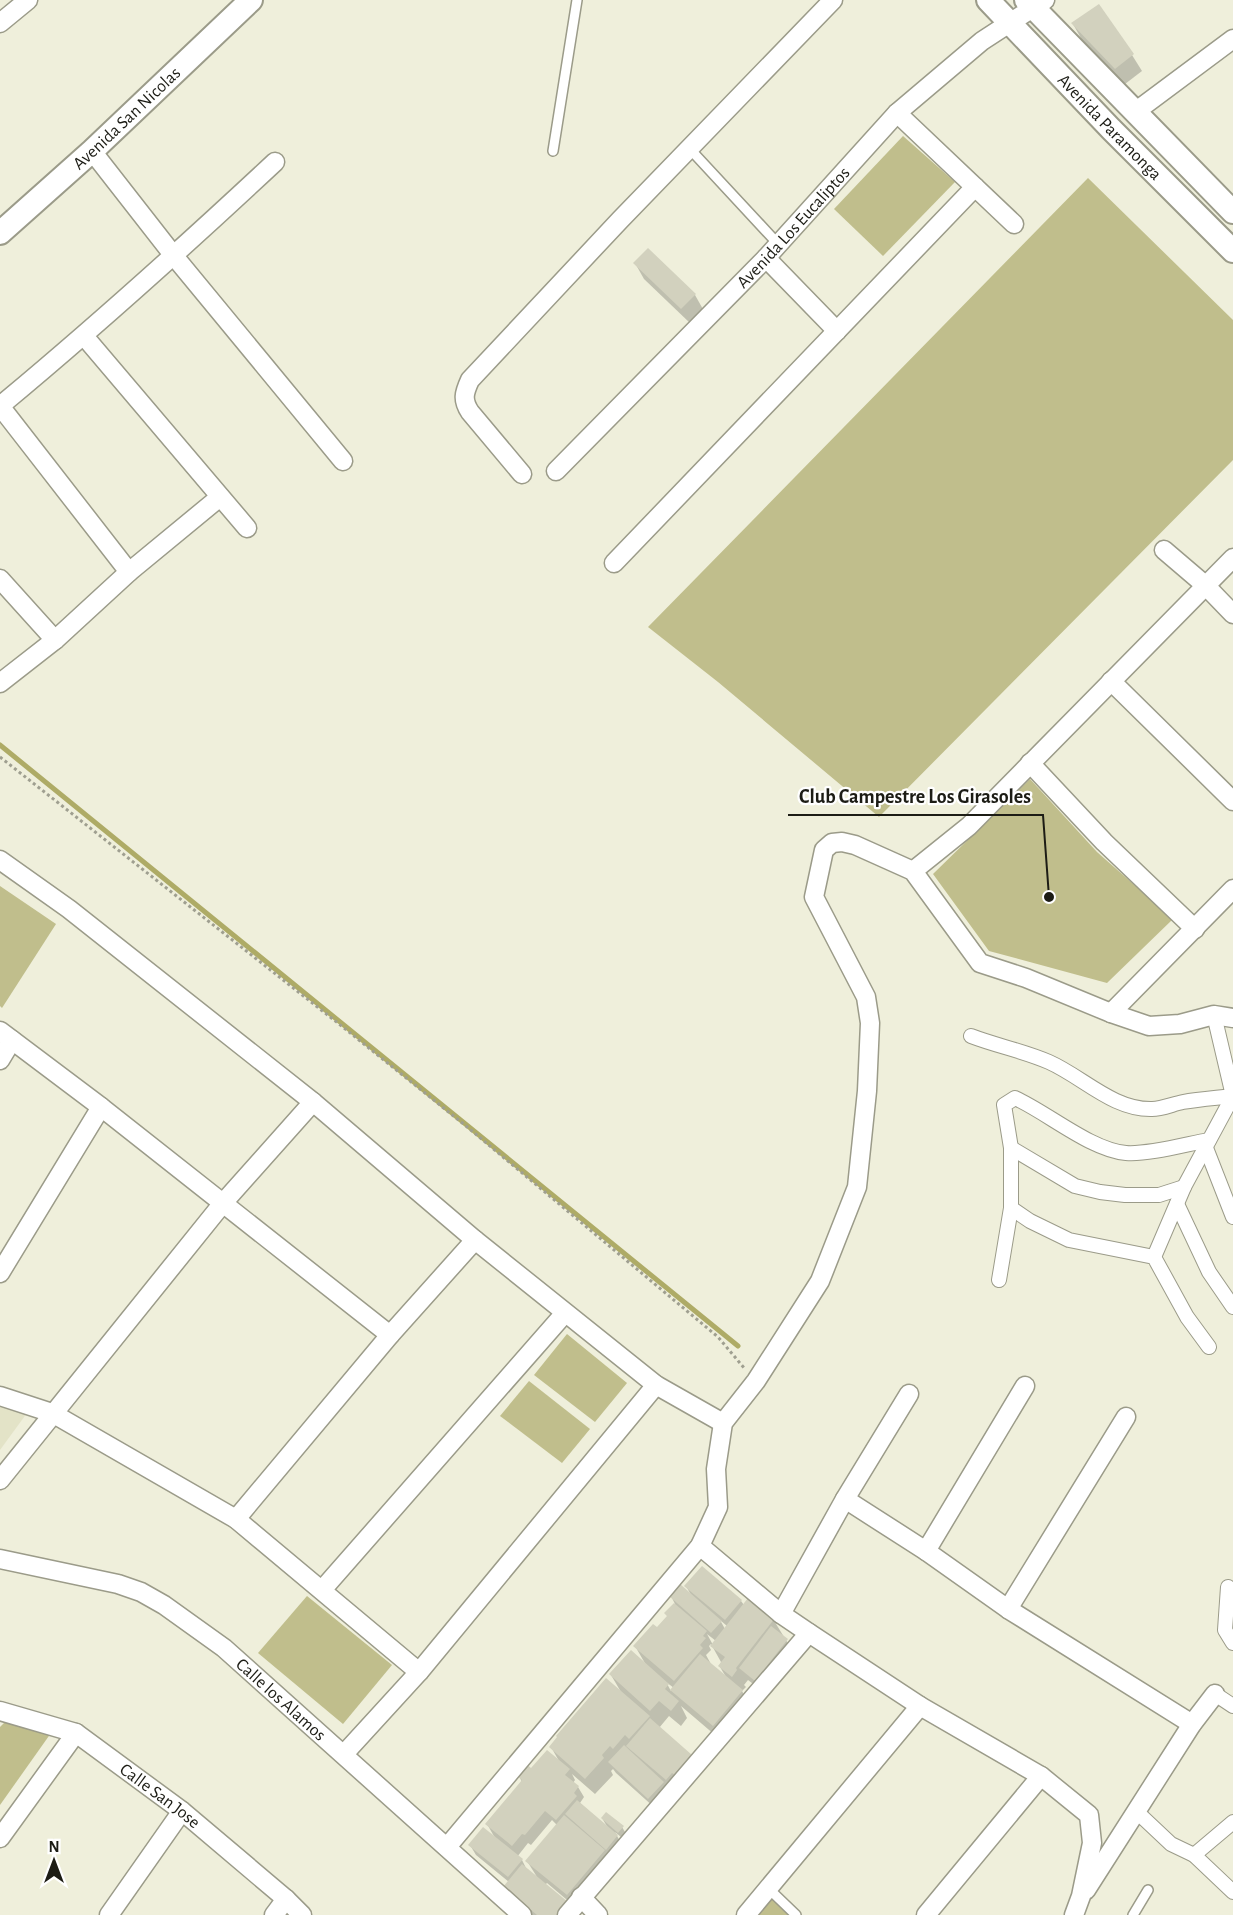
<svg xmlns="http://www.w3.org/2000/svg" width="1233" height="1915" viewBox="0 0 1233 1915" font-family="'Alegreya Sans',sans-serif">
<style>
.built{fill:#e3e3c7}
.green{fill:#c0be8c}
.shadow{fill:#0003;fill-rule:evenodd}
.lines{fill:none;stroke-linecap:round;stroke-linejoin:round}
.stream{stroke:#aeab66;stroke-width:5}
.building{fill:#d2d1be}
.service-casing{stroke:#9b9b89;stroke-width:12}
.pedestrian-casing{stroke:#9b9b89;stroke-width:16}
.minor-casing{stroke:#9b9b89;stroke-width:21}
.tertiary-casing{stroke:#9b9b89;stroke-width:26}
.path{stroke:#9f9f90;stroke-width:3;stroke-dasharray:3 3;stroke-linecap:butt}
.service{stroke:#fff;stroke-width:9}
.pedestrian{stroke:#fff;stroke-width:14}
.minor{stroke:#fff;stroke-width:18}
.tertiary{stroke:#fff;stroke-width:22}
.labels{text-anchor:middle;stroke-width:4.5;stroke-linejoin:round;paint-order:stroke}
.street-label{font-size:18px;fill:#1c1c15;stroke:#fff}
.leader{fill:none;stroke:#1c1c15;stroke-width:2}
.callout-dot{fill:#1c1c15;stroke:#fff;stroke-width:2}
.callout-label{font-size:20px;text-anchor:middle;font-weight:bold;fill:#1c1c15;stroke:#fff;stroke-width:4.5;stroke-linejoin:round;paint-order:stroke}
</style>
<rect width="100%" height="100%" fill="#efefdb"/>
<!-- built -->
<path class="built" d="M0,1405l27,8 -27,37z"/>
<!-- green -->
<g class="green">
<path d="M903,136l52,46 -72,74 -49,-47z"/>
<path d="M1088,178l145,142v140l-354,357 -161,-135 -70,-55z"/>
<path d="M1030,779l67,73 76,67 -66,64 -118,-32 -56,-77z"/>
<path d="M0,886l56,38 -54,84 -2,-2z"/>
<path d="M567,1334l60,49 -32,39 -61,-47z"/>
<path d="M529,1381l61,48 -28,34 -62,-47z"/>
<path d="M307,1596l85,69 -49,59 -85,-71z"/>
<path d="M6,1721l45,12 -51,72v-78z"/>
<path d="M771,1894l22,21h-40z"/>
</g>
<!-- shadow -->
<g class="shadow">
<path d="M1073,24l59,31 10,16 -17,13 -43,-44z"/>
<path d="M635,263l60,32 9,16 -13,13 -47,-45z"/>
<path d="M686,1586l55,15 3,4 29,14 19,31 -31,40 -13,-10 -4,5 2,2 -4,4 9,16 -29,34 -41,-35 6,12 -6,8 -12,-10 -10,12 32,28 9,16 -45,36 -39,-35 -3,-4 -2,2 2,4 -18,19 -23,-20 3,6 -2,3 5,4 6,10 -4,6 28,25 -6,-10 20,9 3,5 -4,5 -6,-5 8,15 -50,58 -26,-22 -2,2 29,30h-46l-14,-12 -5,-21 -33,-27 -6,-10 25,-7 -8,-14 35,-42 -3,-6 40,-15 -8,-14 70,-55 -10,-17 35,-10 -11,-19 22,-17 11,-12 -2,-3 9,-10 -4,-8 20,-1zM720,1620l7,6 -2,3zM707,1634l9,7 -3,4zM711,1644l10,18 -1,5 6,10 -14,-11 -6,-11 5,-5 -2,-4zM666,1682l8,6 -3,3zM552,1820l5,5 -30,36 10,16 -10,-7 -5,-10 -5,-3 11,-14 3,2z"/>
</g>
<g class="lines">
<!-- stream -->
<path class="stream" d="M0,745l738,601"/>
</g>
<!-- building -->
<g class="building">
<path d="M1099,4l35,50 -19,15 -44,-46z"/>
<path d="M648,248l48,46 -15,15 -48,-46z"/>
<path d="M702,1566l40,34 -17,20 -41,-34z"/>
<path d="M680,1584l42,37 -11,12 -42,-37z"/>
<path d="M748,1598l27,20 -39,50 1,2 -5,7 -14,-11 7,-9 -15,-11z"/>
<path d="M674,1603l33,28 -4,5 3,2 -6,7 3,3 -29,33 -41,-35 20,-22 4,3 10,-11 -3,-3z"/>
<path d="M771,1626l17,13 -33,42 -16,-13z"/>
<path d="M631,1650l38,34 -4,5 14,12 -8,10 -12,-10 -9,10 -41,-37z"/>
<path d="M700,1654l43,36 -30,36 -43,-36z"/>
<path d="M606,1678l44,38 -21,23 -4,-4 -12,14 -3,-3 -8,9 2,3 -19,21 -36,-32 8,-10 -1,-1z"/>
<path d="M650,1718l42,37 -17,20 -3,-2 -6,7 -40,-34z"/>
<path d="M624,1745l40,37 -16,17 -40,-37z"/>
<path d="M547,1750l23,19 -5,6 14,11 -5,7 3,3 -21,24 -11,-9 -20,24 -3,-1 -10,12 -27,-22 37,-44 -5,-4 7,-14 7,6z"/>
<path d="M577,1800l41,35 -12,15 -41,-36z"/>
<path d="M606,1812l18,14 -6,7 -17,-15z"/>
<path d="M564,1815l41,35 -38,45 -42,-34z"/>
<path d="M483,1827l40,32 -15,18 -40,-32z"/>
<path d="M522,1864l46,38 -11,13h-20l-34,-28z"/>
</g>
<g class="lines">
<!-- service casing -->
<g class="service-casing">
<g id="service">
<path d="M689,148l90,97"/>
<path d="M553,151l24,-151"/>
<path d="M769,1889l27,26"/>
<path d="M1133,1915l15,-25"/>
</g>
</g>
<!-- pedestrian casing -->
<g class="pedestrian-casing">
<g id="pedestrian">
<path d="M971,1036c26,10 53,15 78,26 34,15 64,48 103,47 10,0 21,-5 31,-7 16,-3 33,-4 50,-6"/>
<path d="M1011,1148l-7,-43 11,-7c33,15 76,52 111,55 21,2 61,-9 83,-13"/>
<path d="M1206,1148l27,69"/>
<path d="M1177,1204l32,68 24,35"/>
<path d="M1011,1208l19,13 39,19 85,17 33,60 22,30"/>
<path d="M1154,1257l30,-70 49,-91 -19,-81"/>
<path d="M999,1280l12,-72v-60l64,38 25,6 25,3h34l25,-8"/>
<path d="M1228,1587l-3,43 8,13"/>
<path d="M1215,1694l18,12"/>
<path d="M1137,1812l34,32 23,11 39,37"/>
<path d="M1194,1855l39,-33"/>
</g>
</g>
<!-- minor casing -->
<g class="minor-casing">
<g id="minor">
<path d="M0,23l28,-23"/>
<path d="M1135,112l98,-73"/>
<path d="M897,113l117,111"/>
<path d="M92,151l82,105 169,205"/>
<path d="M766,258l71,73"/>
<path d="M84,336l163,192"/>
<path d="M0,406c94,-78 185,-160 275,-244"/>
<path id="s1" d="M556,471l210,-213 131,-145 85,-72 63,-41"/>
<path d="M522,474l-52,-62c-8,-12 -6,-19 0,-32l150,-160 213,-220"/>
<path d="M1164,550l41,35 28,29"/>
<path d="M614,563l361,-376"/>
<path d="M129,572l91,-75"/>
<path d="M0,579l55,61"/>
<path d="M1111,681l122,120"/>
<path d="M0,683l55,-43 74,-68 -129,-166"/>
<path d="M1030,763l74,79 91,87"/>
<path d="M0,860l69,49 244,193 162,138 181,145 67,38"/>
<path d="M913,871l56,-45 264,-268"/>
<path d="M1111,1013l122,-124"/>
<path d="M0,1031l101,76 289,228"/>
<path d="M0,1060l12,-20"/>
<path d="M0,1273l101,-166"/>
<path d="M0,1396l52,17 184,106 183,153"/>
<path d="M0,1480l223,-277 90,-101"/>
<path d="M845,1499l81,52 82,58 184,115"/>
<path d="M236,1519l154,-184 85,-95"/>
<path d="M700,1546l81,68 28,19 111,73 121,70 48,39 3,28 -11,53 -7,19"/>
<path d="M926,1551l99,-165"/>
<path id="s2" d="M0,1559l118,25 23,8 23,13 60,43 298,267"/>
<path d="M322,1590l243,-277"/>
<path d="M1008,1609l118,-192"/>
<path d="M781,1614l64,-115 64,-105"/>
<path id="s3" d="M0,1711l76,22 106,78 104,88 16,16"/>
<path d="M344,1754l75,-82 237,-287"/>
<path d="M0,1838l76,-105"/>
<path d="M447,1847l253,-301 18,-39 -2,-38 7,-46 33,-42 64,-100 37,-94 10,-96 3,-68 -4,-26 -52,-100 10,-47 8,-7 10,-1 13,3 58,26 67,92 46,15 85,35 38,13 31,-2 34,-9 19,3"/>
<path d="M1086,1890l106,-166 23,-30"/>
<path d="M581,1897l17,18"/>
<path d="M109,1915l73,-104"/>
<path d="M274,1915l12,-16"/>
<path d="M567,1915l242,-282"/>
<path d="M746,1915l174,-209"/>
<path d="M926,1915l115,-139"/>
</g>
</g>
<!-- tertiary casing -->
<g class="tertiary-casing">
<g id="tertiary">
<path id="s4" d="M988,0l123,129 122,122"/>
<path d="M1026,0l207,212"/>
<path id="s5" d="M0,233l92,-82 159,-151"/>
</g>
</g>
<!-- path -->
<path class="path" d="M0,757l339,267 127,102 252,211 27,32"/>
<!-- service -->
<use href="#service" class="service"/>
<!-- pedestrian -->
<use href="#pedestrian" class="pedestrian"/>
<!-- minor -->
<use href="#minor" class="minor"/>
<!-- tertiary -->
<use href="#tertiary" class="tertiary"/>
</g>
<g class="labels">
<!-- street labels -->
<g class="street-label">
<text dy="6" stroke="none"><textPath href="#s5" startOffset="171">Avenida San Nicolas</textPath></text>
<text dy="6" stroke="none"><textPath href="#s4" startOffset="176">Avenida Paramonga</textPath></text>
<text dy="6" stroke="none"><textPath href="#s1" startOffset="340">Avenida Los Eucaliptos</textPath></text>
<text dy="6" stroke="none"><textPath href="#s2" startOffset="322">Calle los Alamos</textPath></text>
<text dy="6" stroke="none"><textPath href="#s3" startOffset="184">Calle San Jose</textPath></text>
</g>
</g>
<!-- callouts -->
<path class="leader" d="M1049 897L1043 815H788"/>
<circle class="callout-dot" cx="1049" cy="897" r="6"/>
<g class="callout-label">
<text x="915" y="803">Club Campestre Los Girasoles</text>
</g>
<!-- north arrow -->
<g transform="translate(54 1861)" stroke="#ffffff" stroke-width="4.5" paint-order="stroke">
<path d="M0-4.5L10 22L0 15L-10 22Z" fill="#1c1c15"/>
<text y="-9" font-size="16" font-weight="bold" text-anchor="middle" fill="#1c1c15">N</text>
</g>
</svg>
